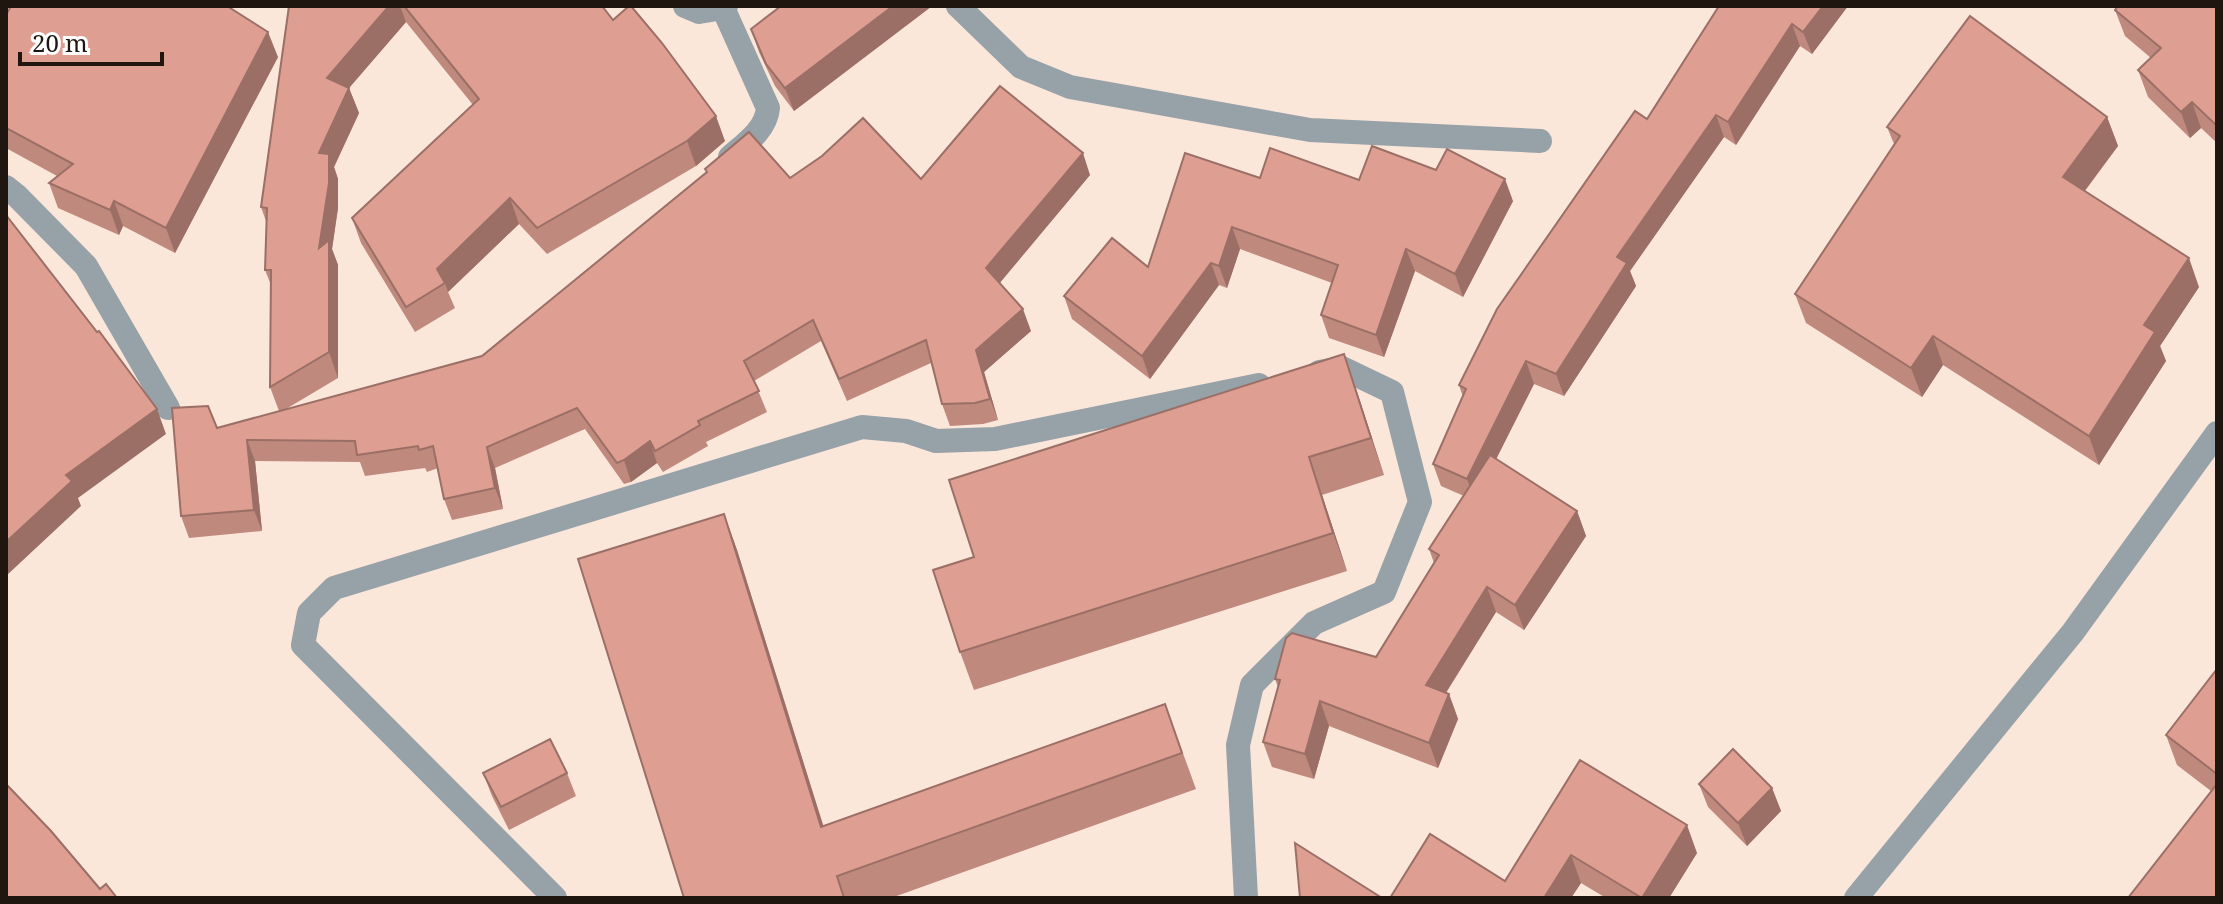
<svg xmlns="http://www.w3.org/2000/svg" width="2223" height="904" viewBox="0 0 2223 904" font-family="'Noto Serif',serif">
<style>
.lines{fill:none;stroke-linecap:round;stroke-linejoin:round}
.minor{stroke:#96a1a8;stroke-width:24}
.wall{fill:#bf897e}
.shaded-wall{fill:#9b6f66}
.building{fill:#de9f92;stroke:#9b6f66;stroke-width:2}
</style>
<rect width="100%" height="100%" fill="#fbe6da"/>
<g class="lines">
<!-- minor -->
<g class="minor">
<path d="M685,6l14,6 24,-4 3,-2"/>
<path d="M958,6l63,61 49,20 240,43 230,11"/>
<path d="M723,8l45,100c-2,22 -23,36 -38,49"/>
<path d="M6,187l10,8 70,71 82,142"/>
<path d="M555,898l-252,-253 6,-32 25,-25 528,-161 44,4 30,10 59,-2 264,-54"/>
<path d="M1246,898l-8,-153 14,-60 62,-62 70,-31 36,-90 -28,-110 -50,-24 -23,4"/>
<path d="M1856,898l217,-266 144,-199"/>
</g>
</g>
<!-- wall -->
<g class="wall">
<path d="M289,6h313l11,14 112,121 -29,25 -149,88 -28,-30 -71,68 7,16 -40,24 -54,-89 -9,-25 121,-113 -67,-83 -57,66 10,25 -25,54 4,12v29l-6,41 6,16v113l-52,31 196,-53 225,-183 -2,-4 85,9 131,1 169,-4 -91,108 32,48 -47,41 14,48 -15,4 -33,2 -8,-22 -11,-41 -84,38 -26,-60 -67,40 13,31 -61,30 2,4 -45,26 -6,-9 -26,19 -7,2 -39,-55 -90,39 8,41 -51,11 -8,-21 -6,-31 -11,4 -2,-4 -60,8 -5,-14 -105,-1 7,70 -73,7 -8,-22 36,-88 62,-17 -9,-24 1,-102 -6,-15 2,-46 -6,-17z"/>
<path d="M781,6h151l-138,105 -19,-25 -16,-34 -8,-23z"/>
<path d="M1719,6h129l-36,48 -12,-8 -64,99 -12,-8 -94,134 6,15 -72,110 -30,-12 -38,75 81,52 9,25 -62,94 -28,-18 -50,81 3,1 9,25 -20,49 -109,-42 -15,53 -42,-12 -9,-25 15,-55 -3,-8 101,-22 58,-94 -5,-14 35,-53 -23,-10 -8,-22 30,-67 -4,-12 188,-266z"/>
<path d="M2217,6v137l-16,-15 -11,10 -42,-41 -10,-27 13,-12 -26,-22 -10,-26z"/>
<path d="M6,15l272,42 -103,196 -52,-27 -4,9 -61,-27 -9,-25 8,-7 -51,-28z"/>
<path d="M2107,117l11,29 -33,45 114,96 -39,59 6,15 -67,104 -156,-100 -21,32 -116,-74 -11,-29 99,-150 -7,-17z"/>
<path d="M1260,178l99,2 154,21 -50,96 -48,-26 -31,86 -55,-19 -8,-23 11,-32 -92,-34 -13,39 -8,-3 -69,94 -78,-60 -8,-23 84,-29z"/>
<path d="M1344,354l13,38 27,83 -62,20 25,76 -373,119 -14,-38 14,-95z"/>
<path d="M724,514l13,36 86,276 342,-122 31,85 -305,109h-207z"/>
<path d="M2217,669v229l-6,-107 -34,-26 -11,-30z"/>
<path d="M1580,760l117,93 -28,45h-63l-25,-15 -10,15h-181l115,-17z"/>
<path d="M483,773h84l9,23 -67,34 -17,-34z"/>
<path d="M1699,784l73,4 9,23 -34,35 -39,-39z"/>
</g>
<!-- shaded-wall -->
<g class="shaded-wall">
<path d="M389,6h11l6,16 -57,66 10,25 -25,54 4,12v29l-6,41 6,16v113l-9,-26 -10,-104v-95l8,-75z"/>
<path d="M893,6h39l-138,105 -9,-23z"/>
<path d="M1823,6h25l-36,48 -9,-22z"/>
<path d="M1792,24l8,22 -64,99 -8,-23z"/>
<path d="M268,32l10,25 -103,196 -9,-25z"/>
<path d="M2192,102l9,26 -11,10 -9,-26z"/>
<path d="M1716,115l8,22 -94,134 6,15 -72,110 -8,-22 61,-117z"/>
<path d="M716,116l9,25 -29,25 -9,-25z"/>
<path d="M2107,117l11,29 -45,60 -10,-29z"/>
<path d="M1083,153l7,22 -96,115 -8,-22z"/>
<path d="M1505,179l8,22 -50,96 -8,-23z"/>
<path d="M510,198l9,26 -71,68 -3,-9 -8,-14z"/>
<path d="M114,201l9,25 -4,9 -9,-25z"/>
<path d="M1232,227l8,22 -13,39 -8,-22z"/>
<path d="M1406,249l9,22 -31,86 -8,-22z"/>
<path d="M2189,258l10,29 -39,59 6,15 -67,104 -10,-29 55,-111z"/>
<path d="M1211,263l8,22 -69,94 -8,-23z"/>
<path d="M1023,309l8,22 -47,41 14,48 -8,-21 -14,-49z"/>
<path d="M1933,336l10,29 -21,32 -11,-29z"/>
<path d="M1344,354l13,38 27,83 -13,-37z"/>
<path d="M1526,361l8,23 -59,117 -8,-22z"/>
<path d="M157,409l9,25 -88,64 3,8 -75,70v-34l60,-67z"/>
<path d="M247,440l8,21 7,70 -8,-21z"/>
<path d="M650,441l7,22 -26,19 -7,-22z"/>
<path d="M487,447l8,21 8,41 -8,-21z"/>
<path d="M1309,457l13,38 25,76 -14,-38z"/>
<path d="M1577,511l9,25 -62,94 -9,-25z"/>
<path d="M724,514l13,36 98,313 -14,-36z"/>
<path d="M1487,587l9,25 -61,98 -9,-25z"/>
<path d="M1449,694l9,25 -20,49 -9,-25z"/>
<path d="M1320,701l9,25 -15,53 -9,-25z"/>
<path d="M1772,788l9,23 -34,35 -9,-23z"/>
<path d="M1687,825l10,28 -28,45h-27z"/>
<path d="M1571,855l10,28 -10,15h-27z"/>
</g>
<!-- building -->
<g class="building">
<path d="M11,6h216l41,26 -102,196 -52,-27 -4,9 -61,-27 24,-19 -67,-36v-113z"/>
<path d="M289,6h100l-62,72 22,10 -30,65 10,1v29l-10,65 10,-8v112l-59,35 1,-117h-6l2,-62 -6,-1z"/>
<path d="M404,6h198l11,14 16,-14h2l31,37 54,73 -29,25 -150,87 -27,-30 -73,71 8,14 -39,24 -54,-89 127,-119z"/>
<path d="M781,6h112l-108,82 -19,-24 -15,-35z"/>
<path d="M1719,6h104l-20,26 -11,-8 -64,98 -12,-7 -99,142 10,6 -71,111 -30,-13 -59,118 -34,-15 33,-75 -7,-4 38,-76 138,-198 12,8z"/>
<path d="M2118,6h99v120l-25,-24 -11,10 -43,-42 23,-22 -46,-38z"/>
<path d="M1970,16l137,101 -44,60 126,81 -45,67 11,7 -66,104 -156,-100 -22,32 -116,-74 105,-158 -13,-9z"/>
<path d="M1000,86l83,67 -97,115 37,41 -47,41 14,49 -15,4 -33,1 -16,-64 -87,39 -26,-59 -69,41 15,30 -61,30 2,4 -45,26 -5,-10 -26,19 -7,3 -40,-55 -90,39 8,41 -51,11 -11,-53 -14,4 -1,-4 -61,9 -2,-14 -108,-1 7,70 -73,6 -9,-108 36,-2 9,22 265,-72 225,-184 -2,-3 44,-37 41,46 32,-22 41,-38 58,61z"/>
<path d="M1372,146l64,24 11,-21 58,30 -50,95 -49,-25 -30,86 -55,-20 17,-50 -106,-38 -13,39 -8,-3 -69,93 -78,-60 48,-58 36,29 37,-114 75,25 10,-30 89,32z"/>
<path d="M6,215l91,117 2,-1 58,78 -91,66 6,6 -66,61z"/>
<path d="M1344,354l27,84 -62,19 24,76 -373,119 -27,-82 41,-13 -25,-77z"/>
<path d="M1490,455l87,56 -62,94 -28,-18 -61,98 23,9 -20,49 -109,-42 -15,53 -42,-12 17,-62 -5,-1 11,-41 6,-5 84,24 63,-102 -10,-6z"/>
<path d="M724,514l97,313 344,-123 17,49 -345,123 7,22h-160l-106,-339z"/>
<path d="M2217,669v105l-51,-39z"/>
<path d="M550,739l17,34 -66,34 -18,-34z"/>
<path d="M1733,749l39,39 -34,35 -39,-39z"/>
<path d="M1580,760l107,65 -45,73 -71,-43 -27,43h-154l40,-64 75,47z"/>
<path d="M6,784l45,47 49,58 6,-5 11,14h-111z"/>
<path d="M2217,784v114h-89z"/>
<path d="M1295,843l87,55h-82z"/>
</g>
<!-- border -->
<rect width="2223" height="904" fill="none" stroke="#1f1610" stroke-width="16"/>
<!-- scale -->
<path d="M20 52v12h142v-12" fill="none" stroke="#1f1610" stroke-width="4"/>
<text x="32" y="52" font-size="24" fill="#1f1610" stroke="#ffffff" stroke-width="6" paint-order="stroke">20 m</text>
</svg>
